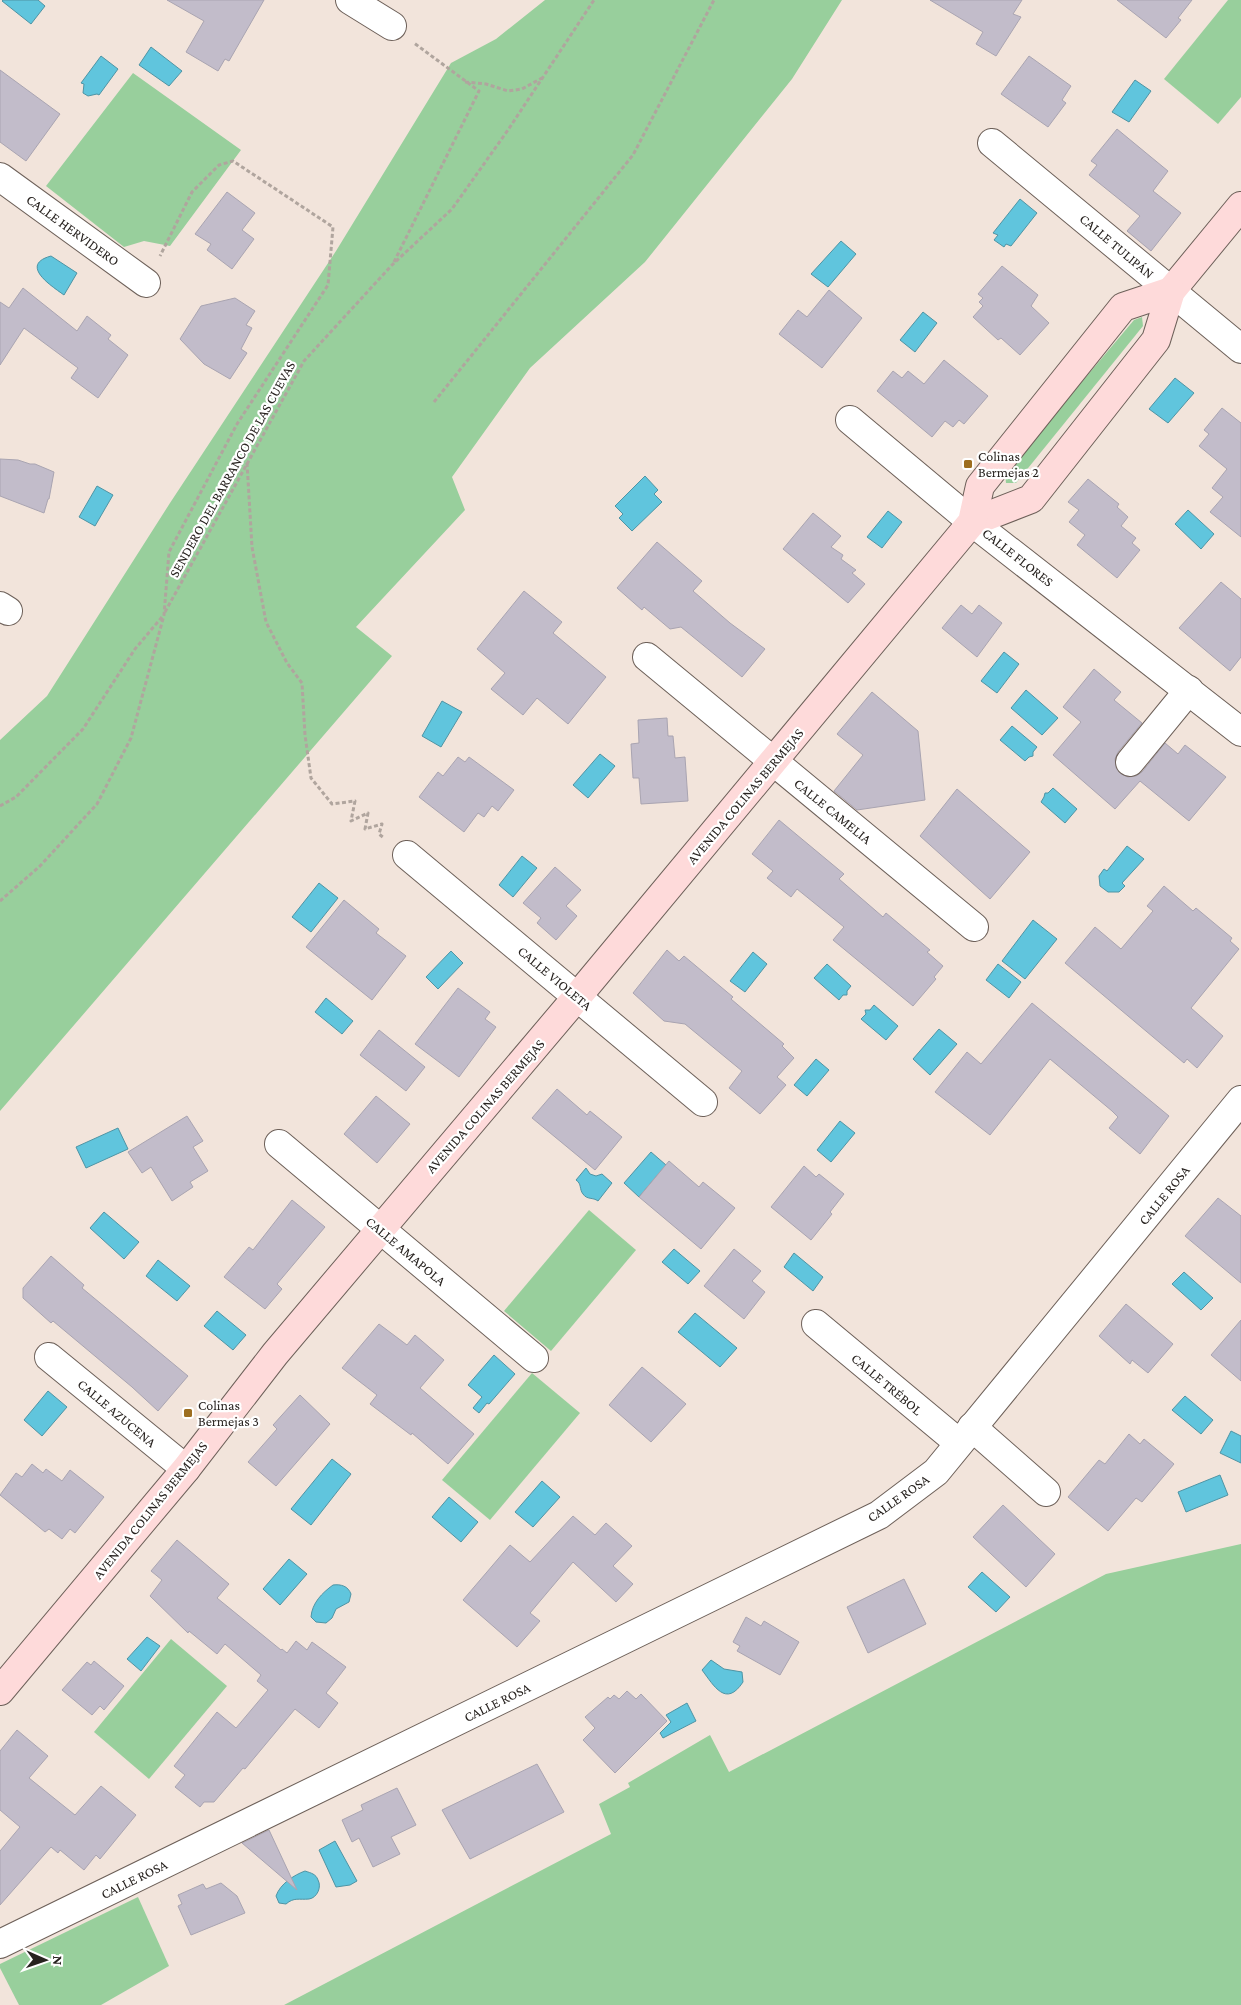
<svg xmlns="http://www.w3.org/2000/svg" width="1241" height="2005" viewBox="0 0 1241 2005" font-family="'Crimson Pro',serif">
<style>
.green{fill:#98cf9c}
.water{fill:#60c5dd;stroke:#4f94a4}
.building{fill:#c2bcca;stroke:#a9a4b1}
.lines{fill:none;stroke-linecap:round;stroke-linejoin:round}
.street-casing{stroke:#6d6059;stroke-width:30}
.secondary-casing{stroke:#6d6059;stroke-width:30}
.path{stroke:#b0a59e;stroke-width:3;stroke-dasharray:4 2.5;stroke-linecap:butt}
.street{stroke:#fff;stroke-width:28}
.secondary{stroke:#fedada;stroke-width:28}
.poi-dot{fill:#9d6e20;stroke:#fff;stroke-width:2}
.labels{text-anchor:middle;stroke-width:4.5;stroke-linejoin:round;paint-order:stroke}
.street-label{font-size:14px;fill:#27221f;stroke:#fff}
.poi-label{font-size:14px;fill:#27221f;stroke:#fff;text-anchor:start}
</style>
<rect width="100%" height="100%" fill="#f2e4db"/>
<!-- green -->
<g class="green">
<path d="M545,0h297l-50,79 -147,183 -115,106 -78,109 13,33 -109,117 36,29 -392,455v-371l47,-44 123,-193 166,-252 115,-188 45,-24z"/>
<path d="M1228,0h13v97l-23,27 -54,-45z"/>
<path d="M133,73l108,77 -71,96 -26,-5 -20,6 -78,-61z"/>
<path d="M1142,317l1,9 -127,157h-10l-1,-10 129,-153z"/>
<path d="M589,1210l47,40 -85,101 -47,-40z"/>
<path d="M532,1373l48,40 -90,107 -48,-40z"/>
<path d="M1241,1544v461h-957l327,-171 -12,-30 31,-17 -2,-4 82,-48 19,37 377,-198z"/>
<path d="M171,1639l56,47 -78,93 -55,-47z"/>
<path d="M138,1897l31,69 -68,39h-82l-19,-37v-4z"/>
</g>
<!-- water -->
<g class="water">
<path d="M3,0h35l7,6 -14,18 -29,-23z"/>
<path d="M151,47l31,24 -13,15 -30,-21z"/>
<path d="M101,56l17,13 -19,26 -2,-1 -9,2 -5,-3 1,-9 -3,-1z"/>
<path d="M1135,80l16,11 -22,31 -17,-10z"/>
<path d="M1020,199l17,14 -26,33 -5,-2 -2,3 -10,-7 4,-5 -5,-2z"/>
<path d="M841,241l15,13 -28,33 -17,-13z"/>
<path d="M51,256l26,17 -13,22c-11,-8 -46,-30 -13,-39z"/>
<path d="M923,312l14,11 -22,29 -15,-12z"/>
<path d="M1175,378l19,15 -26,30 -19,-14z"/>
<path d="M645,476l13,14 -4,4 8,8 -30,29 -13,-13 4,-4 -8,-8z"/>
<path d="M97,486l16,9 -18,31 -16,-9z"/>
<path d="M1188,510l26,24 -13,15 -26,-25z"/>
<path d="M888,511l14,11 -20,26 -15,-11z"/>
<path d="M1004,652l15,12 -22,29 -16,-12z"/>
<path d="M1026,690l32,28 -16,17 -31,-27z"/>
<path d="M442,701l20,11 -21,35 -19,-11z"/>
<path d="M1012,726l25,21 -4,5v4l-4,1 -4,4 -25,-21z"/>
<path d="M600,754l15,12 -27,32 -15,-13z"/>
<path d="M1053,788l24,21 -12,14 -24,-21 3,-5 1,-4h3z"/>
<path d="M1127,846l17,13 -22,24 3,3 -6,6h-11l-8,-6 -1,-10 5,-7 3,2z"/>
<path d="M522,856l15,12 -24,29 -14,-12z"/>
<path d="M319,883l19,15 -27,34 -19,-15z"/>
<path d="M1033,920l24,19 -32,40 -23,-18z"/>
<path d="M451,951l12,12 -25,26 -12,-12z"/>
<path d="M753,952l14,12 -22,28 -15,-11z"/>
<path d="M827,964l24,22 -4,5v4h-4l-4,5 -25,-22z"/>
<path d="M998,964l23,18 -12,16 -23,-18z"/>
<path d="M326,998l27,23 -11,13 -27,-22z"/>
<path d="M874,1005l24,21 -12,14 -25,-21 5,-5 -1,-4h5z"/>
<path d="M939,1029l18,15 -27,31 -17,-16z"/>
<path d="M816,1059l13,11 -22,26 -13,-11z"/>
<path d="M840,1121l15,12 -24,29 -14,-12z"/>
<path d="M118,1128l10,21 -42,19 -10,-21z"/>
<path d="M651,1152l15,13 -27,32 -15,-14z"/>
<path d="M586,1168l4,6 6,2 6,-2 10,9 -14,18c-5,-4 -11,-1 -15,-7 -4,-5 -1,-10 -7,-14z"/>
<path d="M104,1212l35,30 -15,17 -34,-31z"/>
<path d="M674,1249l26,22 -12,13 -26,-22z"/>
<path d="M794,1253l29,24 -10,14 -29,-24z"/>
<path d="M158,1260l32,26 -13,15 -31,-25z"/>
<path d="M1184,1272l29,26 -12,12 -29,-26z"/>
<path d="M217,1311l29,24 -13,15 -29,-24z"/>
<path d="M695,1313l42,35 -17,19 -42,-35z"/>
<path d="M494,1355l21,19 -26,30 -2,-1 -8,10 -6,-5 9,-11 -14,-12z"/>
<path d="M48,1391l19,16 -25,29 -18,-16z"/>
<path d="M1185,1396l28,24 -12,14 -29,-24z"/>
<path d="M1231,1431l10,5v27l-21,-10z"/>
<path d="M332,1459l19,15 -40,51 -20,-16z"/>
<path d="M1220,1475l8,20 -42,17 -8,-20z"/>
<path d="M542,1481l18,16 -27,30 -18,-15z"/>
<path d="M449,1497l29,25 -17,20 -29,-25z"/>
<path d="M289,1559l18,15 -27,31 -17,-16z"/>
<path d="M982,1572l28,25 -14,15 -28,-25z"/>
<path d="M333,1585c8,-1 15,1 18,9l-2,8 -13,7 -4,9 -6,5 -10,-1 -5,-5c1,-14 11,-24 22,-32z"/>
<path d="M147,1637l13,9 -19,25 -14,-12z"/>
<path d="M711,1660l13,9 18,3 1,10c-17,26 -29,4 -41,-12z"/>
<path d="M687,1703l9,18 -33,17 -3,-5 11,-11 -5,-7z"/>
<path d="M335,1841l22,40 -7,4 -14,2 -17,-37z"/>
<path d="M305,1871c6,2 11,3 13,9 4,7 -1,18 -9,19 -10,1 -15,-2 -23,5l-7,-1 -3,-7c4,-12 18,-21 29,-25z"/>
</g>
<!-- building -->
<g class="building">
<path d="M167,0h97l-35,61 -4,-2 -7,12 -32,-19 18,-31z"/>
<path d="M930,0h92l-9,14 8,3 -25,39 -20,-12 7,-12z"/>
<path d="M1117,0h75l-14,18 3,2 -15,18z"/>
<path d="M1029,56l42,30 -9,14 4,3 -18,24 -47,-33z"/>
<path d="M0,70l60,44 -34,47 -26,-19z"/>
<path d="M1117,129l51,42 -15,20 28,22 -30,38 -24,-20 13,-15 -51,-41 8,-10 -6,-4z"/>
<path d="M227,192l28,21 -13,17 12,9 -22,30 -25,-19 4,-6 -16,-10z"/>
<path d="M1002,266l36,29 -7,11 18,17 -29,32 -19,-17 -3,2 -25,-23 10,-11 -4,-4 4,-4 -5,-4z"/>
<path d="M23,288l54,43 10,-15 24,19 -3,4 20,16 -30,43 -27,-20 7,-10 -54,-40 -24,37v-63l9,6z"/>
<path d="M829,290l33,28 -40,50 -43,-34 19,-24 9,7z"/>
<path d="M235,298l20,13 -9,14 6,3 -11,21 6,4 -17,26 -26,-15 -24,-25 21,-33z"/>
<path d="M944,360l44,36 -24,28 -5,-4 -6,7 -8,-6 -13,16 -55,-46 16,-20 9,7 6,-7 16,13z"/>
<path d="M1222,408l19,15v114l-31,-25 13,-15 -11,-9 15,-19 -28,-23 10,-12 -5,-4z"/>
<path d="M0,459l18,1 12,4h5l19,8 -5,27h-1l-4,14 -44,-17z"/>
<path d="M1088,479l31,25 -2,3 11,10 -7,9 15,12 -4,5 8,7 -23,28 -40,-33 8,-10 -16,-13 10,-12 -11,-8z"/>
<path d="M813,513l28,23 -10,11 12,8 -2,4 15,11 -4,3 13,11 -17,19 -65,-54z"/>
<path d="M657,542l45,39 -9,10 37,32 35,26 -23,28 -61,-50 -11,2 -26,-22 -2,3 -25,-22z"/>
<path d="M1221,582l20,17v58l-11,14 -51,-43z"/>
<path d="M524,591l38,31 -9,11 53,44 -38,47 -31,-26 -14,17 -32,-26 14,-16 -28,-24z"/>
<path d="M961,605l11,9 7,-9 23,18 -25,34 -35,-29z"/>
<path d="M1094,669l27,23 -7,8 28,23 -24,29 -3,7 1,9 5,6 7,3 8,-1 6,-4 23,-29 13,11 7,-9 41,32 -37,44 -49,-40 -25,28 -62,-54 28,-33 -18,-15z"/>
<path d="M872,692l46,39 7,69 -68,10 -23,-19 29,-36 -26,-21z"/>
<path d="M667,718l1,18h5l2,22 10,-1 3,44 -47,3 -2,-26h-6l-2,-34 8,-1 -1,-23z"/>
<path d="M458,757l7,5 4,-5 45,33 -16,21 -6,-5 -8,11 -6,-4 -14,19 -45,-35 19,-25 5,4z"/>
<path d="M957,789l73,63 -40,47 -70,-63z"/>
<path d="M779,820l65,54 -5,5 44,38 3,-4 44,37 -3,2 16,14 -9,11 2,2 -23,27 -80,-66 11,-13 -47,-38 -6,8 -24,-19 6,-7 -21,-17z"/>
<path d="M555,867l26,23 -15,16 11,10 -21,24 -19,-17 4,-5 -18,-15z"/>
<path d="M1164,886l29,25 3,-3 36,30 -2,3 9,8 -48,59 32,28 -26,32 -10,-9 -3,4 -119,-100 30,-36 26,22 32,-38 -6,-5z"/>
<path d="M344,900l35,29 -3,4 30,23 -34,44 -66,-53z"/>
<path d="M667,950l12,11 5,-5 49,41 -2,2 53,45 -2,2 12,12 -17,19 9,8 -26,29 -31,-26 13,-17 -57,-47 -21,-3 -31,-28z"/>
<path d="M458,988l32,24 -5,7 11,8 -37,50 -44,-33z"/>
<path d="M1032,1003l137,113 -29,38 -31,-26 9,-11 -6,-6 -62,-52 -60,76 -55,-43 32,-40 14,12z"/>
<path d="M379,1030l46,37 -19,24 -46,-36z"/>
<path d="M557,1089l30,26 3,-4 32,26 -27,33 -63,-52z"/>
<path d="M376,1096l34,28 -33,39 -33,-29z"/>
<path d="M187,1116l16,25 -10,6 15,24 -18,11 3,5 -21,14 -21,-34 -9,6 -14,-21z"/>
<path d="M669,1161l30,26 4,-5 32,26 -34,41 -62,-52z"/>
<path d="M804,1166l12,11 3,-3 25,20 -14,18 2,2 -21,26 -40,-33z"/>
<path d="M1218,1198l23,18v67l-56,-47z"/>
<path d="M292,1200l33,27 -48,57 5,5 -17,20 -41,-32 25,-30 4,3z"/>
<path d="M734,1249l27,22 -9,10 13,11 -21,27 -40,-33z"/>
<path d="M51,1256l33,29 -2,3 106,88 -30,35 -26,-24 -79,-66 -2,2 -28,-25v-10z"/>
<path d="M1126,1304l47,40 -25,29 -16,-13 -2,4 -31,-28z"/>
<path d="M1241,1320v61l-30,-26z"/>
<path d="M379,1324l28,21 8,-10 29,25 -24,28 54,46 -26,30 -36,-31 -1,2 -41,-31 7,-9 -35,-27z"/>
<path d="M642,1367l44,37 -35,38 -42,-37z"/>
<path d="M300,1395l30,29 -54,62 -28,-24 29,-33 -4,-4z"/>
<path d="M1129,1434l11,10 4,-5 30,25 -32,38 -6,-4 -28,33 -40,-34 31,-37 6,4z"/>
<path d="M32,1464l11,9 3,-4 16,12 8,-11 34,27 -29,36 -5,-4 -8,10 -13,-10 -4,3 -45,-37 16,-22 6,4z"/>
<path d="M1003,1505l52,49 -29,33 -53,-50z"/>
<path d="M573,1516l22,19 11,-12 26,23 -19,20 20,18 -17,18 -43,-40 -43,51 10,8 -23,26 -54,-47 47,-55 20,17z"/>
<path d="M177,1540l52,44 -12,14 64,52 1,-1 5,4 9,-12 11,9 5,-8 34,25 -20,26 12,10 -19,25 -24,-19 -50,60 -2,-1 -29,34h-10l-4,5 -25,-20 10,-12 -11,-9 43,-54 19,16 32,-38 -11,-9 4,-6 -36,-31 -8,10 -28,-23 -1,2 -38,-37 12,-16 -11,-9z"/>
<path d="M904,1579l22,45 -58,29 -21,-46z"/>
<path d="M746,1617l15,9 3,-5 35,21 -19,33 -43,-24 3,-5 -7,-4z"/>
<path d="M94,1661l30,25 -20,24 -4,-4 -8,9 -30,-25 25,-28 4,3z"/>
<path d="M627,1691l9,8 5,-5 26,27 -52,52 -32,-33 12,-12 -10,-11 23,-20 2,2 4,-4 5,4z"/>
<path d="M17,1730l31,26 -19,22 41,33 5,4 26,-29 35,29 -36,44 -4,-4 -12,15 -24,-20 -2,3 -7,-6 -51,58v-54l20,-24 -20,-17v-59z"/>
<path d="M537,1764l27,48 -94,47 -28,-49z"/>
<path d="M397,1788l19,37 -25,12 9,17 -27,13 -14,-29 -7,4 -10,-22 21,-10 -2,-5z"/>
<path d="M269,1830l28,60 -55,-47z"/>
<path d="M221,1883l16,13 8,17 -54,22 -13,-29 4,-2 -4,-9 25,-11 3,5z"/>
</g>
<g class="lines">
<!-- street casing -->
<g class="street-casing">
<g id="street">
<path d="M350,0l42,26"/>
<path d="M992,143l249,206"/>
<path d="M0,177l146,106"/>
<path d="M850,420l122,102 269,210"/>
<path d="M0,606l8,5"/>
<path d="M647,657l327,270"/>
<path d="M1130,762l59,-72"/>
<path d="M407,855l296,247"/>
<path d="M279,1144l255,214"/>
<path d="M816,1324l143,119"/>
<path d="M49,1357l137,112"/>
<path d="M972,1427l74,65"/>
<path d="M0,1944l879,-429 57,-43 305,-372"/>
</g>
</g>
<!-- secondary casing -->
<g class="secondary-casing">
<g id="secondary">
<path d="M972,522l59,-23 125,-159 15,-49 70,-85"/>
<path d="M0,1691l186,-222 89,-115 302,-357 395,-475 8,-36 143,-179 48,-16"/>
</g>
</g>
<!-- path -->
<g class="path">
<path d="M465,82l21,2 22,7 14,-2 20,-11"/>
<path d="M394,262l85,-171 -65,-48"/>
<path d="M434,402l199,-247 81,-155"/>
<path d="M247,463l5,84 14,75 21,41 15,20 3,52 6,43 21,26 23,-3 -4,20 17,-8 -3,16 17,-5 -3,10 5,4"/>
<path d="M165,612l139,-251 88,-96 60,-56 56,-79 86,-130"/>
<path d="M0,806l16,-9 67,-68 52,-80 27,-32"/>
<path d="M0,901l40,-35 57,-62 34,-66 33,-123 5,-63 68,-128 91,-139 5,-58 -100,-66 -14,4 -27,27 -32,64"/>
</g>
<!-- street -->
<use href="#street" class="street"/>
<!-- secondary -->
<use href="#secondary" class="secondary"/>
</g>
<!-- markers -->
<g class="poi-dot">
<rect x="963" y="459" width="10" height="10" rx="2.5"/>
<rect x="183" y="1408" width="10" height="10" rx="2.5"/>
</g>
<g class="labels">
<!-- street labels -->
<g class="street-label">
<text transform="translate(73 230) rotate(36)" y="5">CALLE HERVIDERO</text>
<text transform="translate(1117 246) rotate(40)" y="5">CALLE TULIPÁN</text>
<text transform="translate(232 469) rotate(-61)" y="5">SENDERO DEL BARRANCO DE LAS CUEVAS</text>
<text transform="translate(1018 557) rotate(38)" y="5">CALLE FLORES</text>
<text transform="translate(745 796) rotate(-50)" y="5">AVENIDA COLINAS BERMEJAS</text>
<text transform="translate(833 811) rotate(39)" y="5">CALLE CAMELIA</text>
<text transform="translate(555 978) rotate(40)" y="5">CALLE VIOLETA</text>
<text transform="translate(485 1106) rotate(-49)" y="5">AVENIDA COLINAS BERMEJAS</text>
<text transform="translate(1164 1195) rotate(-51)" y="5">CALLE ROSA</text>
<text transform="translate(406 1251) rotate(40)" y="5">CALLE AMAPOLA</text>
<text transform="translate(887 1384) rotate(40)" y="5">CALLE TRÉBOL</text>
<text transform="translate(117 1413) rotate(40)" y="5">CALLE AZUCENA</text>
<text transform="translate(898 1498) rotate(-35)" y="5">CALLE ROSA</text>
<text transform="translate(150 1510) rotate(-51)" y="5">AVENIDA COLINAS BERMEJAS</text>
<text transform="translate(497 1702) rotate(-26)" y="5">CALLE ROSA</text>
<text transform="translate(134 1879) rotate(-26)" y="5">CALLE ROSA</text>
</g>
<!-- poi labels -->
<g class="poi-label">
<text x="978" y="461">Colinas<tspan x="978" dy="16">Bermejas 2</tspan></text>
<text x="198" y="1410">Colinas<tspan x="198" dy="16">Bermejas 3</tspan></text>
</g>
</g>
<!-- north arrow -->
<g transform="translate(45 1960) rotate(92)" stroke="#ffffff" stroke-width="4" paint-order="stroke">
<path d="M0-4L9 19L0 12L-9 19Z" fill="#27221f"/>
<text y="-8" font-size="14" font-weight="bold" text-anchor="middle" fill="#27221f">N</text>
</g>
</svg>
